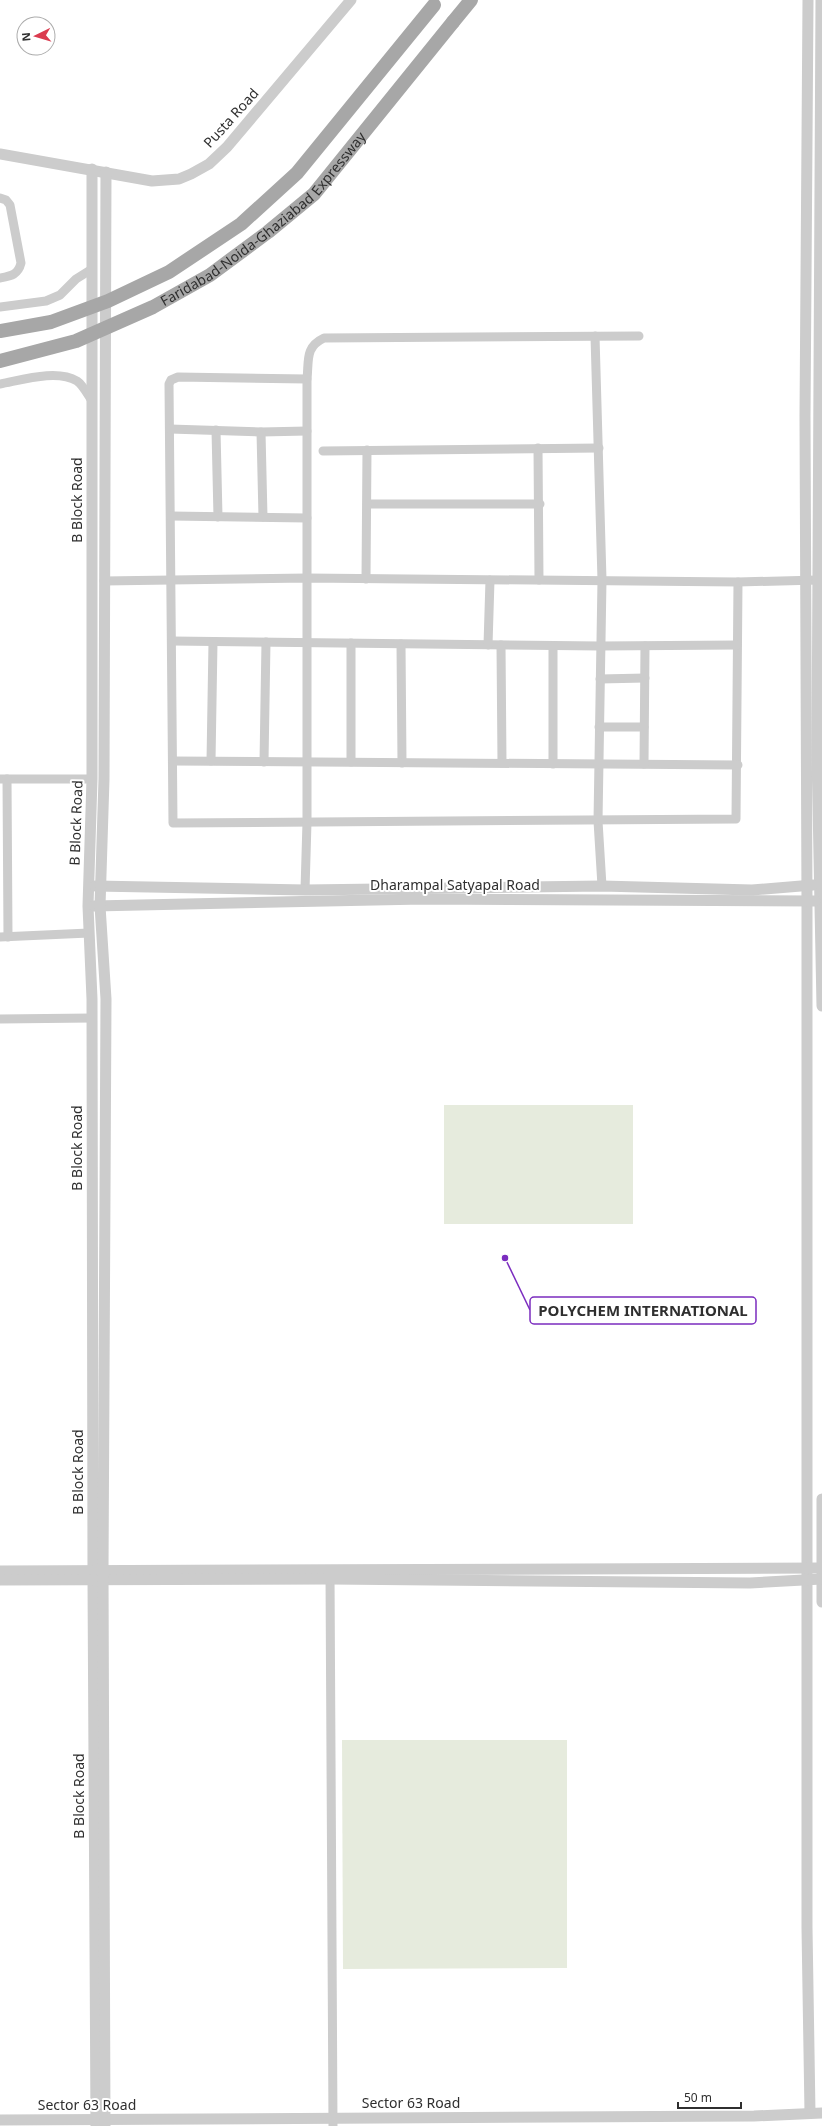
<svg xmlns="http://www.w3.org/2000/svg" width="822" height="2126" viewBox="0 0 822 2126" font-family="'Noto Sans',sans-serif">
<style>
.green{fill:#e6ebdd}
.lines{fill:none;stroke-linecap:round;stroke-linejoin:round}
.minor{stroke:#ccc;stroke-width:9}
.tertiary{stroke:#ccc;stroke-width:11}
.primary{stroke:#a7a7a7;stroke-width:14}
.primary-bridge{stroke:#a7a7a7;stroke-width:14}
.labels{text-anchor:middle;stroke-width:4;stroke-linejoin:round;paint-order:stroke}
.street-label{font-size:14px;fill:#2f2f2f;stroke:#fff}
.leader{fill:none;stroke:#7b2cbf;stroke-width:1.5}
.callout-dot{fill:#7b2cbf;stroke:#fff;stroke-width:1.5}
.callout{fill:#fff;stroke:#7b2cbf;stroke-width:1.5}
.callout-label{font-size:15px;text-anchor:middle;font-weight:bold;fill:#2f2f2f}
</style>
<rect width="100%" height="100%" fill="#fff"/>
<!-- green -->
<g class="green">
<rect x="444" y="1105" width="189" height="119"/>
<path d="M342,1740h225v228l-224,1z"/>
</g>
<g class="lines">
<!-- minor -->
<g class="minor">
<path d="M0,198l6,2 4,5 11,58c-3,12 -10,13 -21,15"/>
<path d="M0,307l46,-6 14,-6 16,-16 16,-10"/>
<path d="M595,336l7,244 -4,241 4,65"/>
<path d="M307,379l-129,-2 -7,3 -2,4 4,439 563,-4 2,-237"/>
<path d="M0,384c22,-4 57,-15 77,-3 6,4 11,14 15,20"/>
<path d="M170,429l91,3 46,-1"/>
<path d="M216,430l2,87"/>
<path d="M261,432l2,85"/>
<path d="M538,448l1,132"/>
<path d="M323,451l276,-3"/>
<path d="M367,504h173"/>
<path d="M171,516l136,2"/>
<path d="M366,579l1,-129"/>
<path d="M104,581l203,-3 431,4 80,-2"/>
<path d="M172,641l428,5 137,-1"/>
<path d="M351,643v119"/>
<path d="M401,644l1,119"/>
<path d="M488,645l2,-65"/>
<path d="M501,645l1,118"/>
<path d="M553,646v118"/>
<path d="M600,679l45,-1"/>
<path d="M599,727h45"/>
<path d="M173,761l565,4"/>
<path d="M211,761l2,-119"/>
<path d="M264,762l2,-120"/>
<path d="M644,764l1,-118"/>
<path d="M0,779h92"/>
<path d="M7,779l1,158"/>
<path d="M305,890l2,-68v-443c2,-19 -2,-32 17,-41l315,-2"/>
<path d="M0,937l89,-4"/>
<path d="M0,1019l92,-1"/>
<path d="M330,1573l3,553"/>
</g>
<!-- tertiary -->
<g class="tertiary">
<path d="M808,0l-3,416 2,485v1027l3,185"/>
<path d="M821,0l-4,755 5,251"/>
<path d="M0,154l152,27 27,-2 12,-5 18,-10 18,-17 124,-147"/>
<path d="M92,169v610l-4,127 4,93 1,581 3,546"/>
<path d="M95,886l210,4 297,-4 150,4 61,-5"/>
<path d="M94,906l329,-7 392,2"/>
<path d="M822,1499v103"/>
<path d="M0,1571l821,-3"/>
<path d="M0,1580l330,-1 420,4 72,-4"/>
<path d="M0,2120l754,-4 68,-3"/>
<path d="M105,2126l-2,-555 3,-572 -6,-93 4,-127 2,-607"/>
</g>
<!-- primary -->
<path class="primary" d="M453,22l18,-22"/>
<!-- primary-bridge -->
<g class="primary-bridge">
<path d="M0,331l51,-9 57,-21 61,-29 72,-48 56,-51 137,-168"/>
<path id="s1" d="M0,361l76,-20 77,-34 57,-32 58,-43 46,-38 139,-172"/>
</g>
</g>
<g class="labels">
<!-- street labels -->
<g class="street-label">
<text transform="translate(231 118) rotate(-48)" y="5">Pusta Road</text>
<text dy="5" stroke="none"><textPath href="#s1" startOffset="305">Faridabad-Noida-Ghaziabad Expressway</textPath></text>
<text transform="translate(77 500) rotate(-90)" y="5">B Block Road</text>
<text transform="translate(76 823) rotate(-88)" y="5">B Block Road</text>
<text x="455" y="890">Dharampal Satyapal Road</text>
<text transform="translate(77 1148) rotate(-90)" y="5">B Block Road</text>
<text transform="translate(78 1472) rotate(-90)" y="5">B Block Road</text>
<text transform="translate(79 1796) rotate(-90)" y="5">B Block Road</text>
<text x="411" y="2108">Sector 63 Road</text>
<text x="87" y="2110">Sector 63 Road</text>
</g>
</g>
<!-- callouts -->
<path class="leader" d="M505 1258L530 1310"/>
<circle class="callout-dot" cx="505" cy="1258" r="4"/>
<rect class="callout" x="530" y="1297" width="226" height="27" rx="4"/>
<g class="callout-label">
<text x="643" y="1316">POLYCHEM INTERNATIONAL</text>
</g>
<!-- north arrow -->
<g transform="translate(36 36) rotate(265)"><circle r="19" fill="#ffffff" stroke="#acacac"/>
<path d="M0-3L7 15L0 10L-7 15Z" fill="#db3b4f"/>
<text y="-6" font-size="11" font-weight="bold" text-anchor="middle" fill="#2f2f2f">N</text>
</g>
<!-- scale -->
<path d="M678 2102v6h63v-6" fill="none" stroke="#2f2f2f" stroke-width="2"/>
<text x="684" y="2102" font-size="12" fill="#2f2f2f" stroke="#ffffff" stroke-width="3" paint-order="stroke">50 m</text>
</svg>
